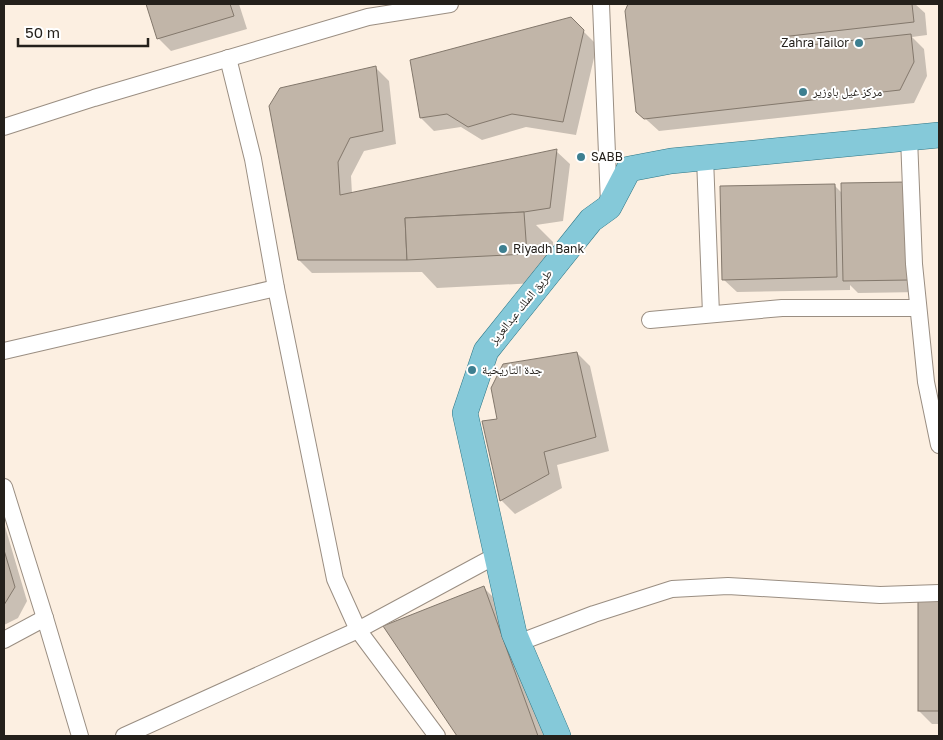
<svg xmlns="http://www.w3.org/2000/svg" width="943" height="740" viewBox="0 0 943 740" font-family="'Golos Text','Noto Naskh Arabic',sans-serif">
<style>
.shadow{fill:#0003}
.building{fill:#c1b5a8;stroke:#83786c}
.lines{fill:none;stroke-linecap:round;stroke-linejoin:round}
.street-casing{stroke:#9a8e82;stroke-width:18}
.primary-casing{stroke:#2e7686;stroke-width:26}
.street{stroke:#fff;stroke-width:16}
.primary{stroke:#85c9d9;stroke-width:25}
.poi-dot{fill:#3d7f90;stroke:#fff;stroke-width:2}
.labels{text-anchor:middle;stroke-width:4;stroke-linejoin:round;paint-order:stroke}
.poi-label{font-size:12px;fill:#24201b;stroke:#fff;text-anchor:start}
.street-label{font-size:12px;fill:#24201b;stroke:#fff}
</style>
<rect width="100%" height="100%" fill="#fcefe1"/>
<!-- shadow -->
<g class="shadow">
<path d="M148,4h91l8,25 -76,22 -13,-13z"/>
<path d="M629,4h286l10,9 2,22 -15,2 12,12 3,27 -13,27 -255,28 -22,-20 -10,-100z"/>
<path d="M571,19l26,26 -21,90 -50,-8 -44,13 -21,-13 -27,4 -13,-13z"/>
<path d="M376,68l13,13 7,63 -32,7 -13,25 1,18 204,-43 14,13 -7,57 -27,4 17,17 2,40 -118,6 -15,-16 -110,1 -13,-13 -29,-154z"/>
<path d="M906,183l14,13 2,96 -64,1 -8,-8v5l-113,2 -14,-13 111,-94 9,9z"/>
<path d="M577,353l13,13 19,85 -52,14 5,23 -47,26 -13,-13 -18,-79 15,-2z"/>
<path d="M4,523l23,78 -9,17 -14,7z"/>
<path d="M484,588l13,13 49,135h-88l-73,-109z"/>
<path d="M919,601l20,1v122h-7l-13,-13z"/>
</g>
<!-- building -->
<g class="building">
<path d="M146,4h84l4,12 -77,23z"/>
<path d="M628,4h284l2,18 -133,15 1,11 129,-14 3,28 -14,28 -256,29 -8,-7 -11,-101z"/>
<path d="M571,17l13,13 -21,92 -51,-8 -44,13 -21,-13 -27,4 -10,-58z"/>
<path d="M376,66l7,65 -33,7 -12,24 2,33 217,-46 -7,59 -26,4 -119,6 2,42h-109l-29,-154 11,-18z"/>
<path d="M907,182l2,98 -66,1 -2,-98z"/>
<path d="M835,184l2,93 -115,3 -2,-94z"/>
<path d="M524,212l3,42 -120,6 -2,-42z"/>
<path d="M577,352l19,85 -52,15 5,22 -49,27 -18,-80 15,-2 -6,-31 12,-24z"/>
<path d="M4,550l11,37 -11,18z"/>
<path d="M484,586l54,150h-81l-74,-110z"/>
<rect x="918" y="600" width="21" height="111"/>
</g>
<g class="lines">
<!-- street casing -->
<g class="street-casing">
<g id="street">
<path d="M601,4l8,200"/>
<path d="M228,58l25,101 23,129 59,291 23,51 79,106"/>
<path d="M4,127l90,-29 274,-81 82,-13"/>
<path d="M909,138l5,126 12,118 13,63"/>
<path d="M705,158l6,156"/>
<path d="M650,320l132,-12h136"/>
<path d="M4,351l272,-63"/>
<path d="M4,487l41,131 35,118"/>
<path d="M4,640l41,-22"/>
<path d="M518,643l76,-29 78,-25 56,-3 152,9 59,-2"/>
<path d="M124,736l234,-106 139,-75"/>
</g>
</g>
<!-- primary casing -->
<g class="primary-casing">
<path id="primary" d="M558,736l-44,-103 -49,-220 21,-62 105,-131 18,-13 20,-38 42,-8 268,-26"/>
</g>
<!-- street -->
<use href="#street" class="street"/>
<!-- primary -->
<use href="#primary" class="primary"/>
</g>
<!-- markers -->
<g class="poi-dot">
<circle cx="859" cy="43" r="5"/>
<circle cx="803" cy="92" r="5"/>
<circle cx="581" cy="157" r="5"/>
<circle cx="503" cy="249" r="5"/>
<circle cx="472" cy="370" r="5"/>
</g>
<g class="labels">
<!-- poi labels -->
<g class="poi-label">
<text x="849" y="47" text-anchor="end">Zahra Tailor</text>
<text x="813" y="96">مركز غيل باوزير</text>
<text x="591" y="161">SABB</text>
<text x="513" y="253">Riyadh Bank</text>
<text x="482" y="374">جدة التاريخية</text>
</g>
<!-- street labels -->
<g class="street-label">
<text transform="translate(521 307) rotate(-51)" y="4">طريق الملك عبدالعزيز</text>
</g>
</g>
<!-- border -->
<rect width="943" height="740" fill="none" stroke="#24201b" stroke-width="10"/>
<!-- scale -->
<path d="M18 38v8h130v-8" fill="none" stroke="#24201b" stroke-width="2.5"/>
<text x="25" y="38" font-size="15" fill="#24201b" stroke="#ffffff" stroke-width="4" paint-order="stroke">50 m</text>
</svg>
